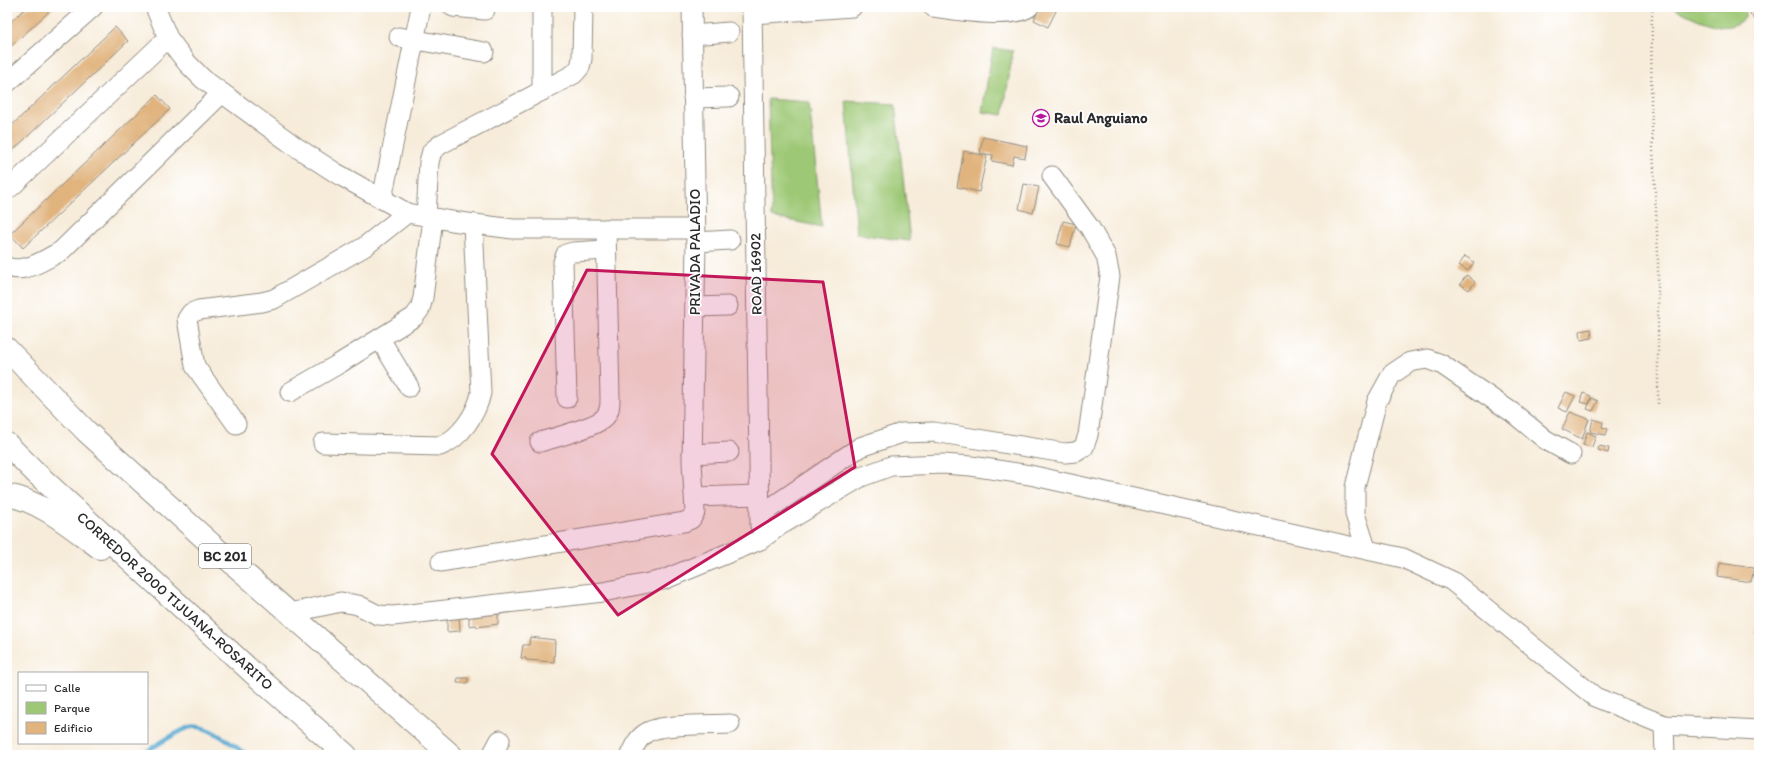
<svg xmlns="http://www.w3.org/2000/svg" width="1766" height="762" viewBox="0 0 1766 762" font-family="Itim,sans-serif">
<style>
.green{fill:#9dc875;stroke:#647a50}
.lines{fill:none;stroke-linecap:round;stroke-linejoin:round}
.stream{stroke:#56a9d1;stroke-width:4.5}
.building{fill:#e1b47e}
.minor-casing{stroke:#918c82;stroke-width:21}
.highway-casing{stroke:#918c82;stroke-width:24}
.path{stroke:#918c82;stroke-width:2.5;stroke-dasharray:1 3;stroke-linecap:butt}
.minor{stroke:#fff;stroke-width:19}
.highway{stroke:#fff;stroke-width:22}
.marked{fill:#c2185b;fill-opacity:0.2;stroke:#c2185b;stroke-width:3;stroke-linejoin:round}
.labels{text-anchor:middle;stroke-width:3.5;stroke-linejoin:round;paint-order:stroke}
.shield{fill:#fff;stroke:#6b6b6b;stroke-width:1}
.shield-label{font-size:14px;font-weight:bold;fill:#2b2b2b}
.poi-label{font-size:15px;font-weight:bold;fill:#2b2b2b;stroke:#fff;text-anchor:start}
.street-label{font-size:15px;fill:#2b2b2b;stroke:#fff}
</style>
<rect width="100%" height="100%" fill="#fff"/>
<filter id="ink" filterUnits="userSpaceOnUse"><feTurbulence type="fractalNoise" baseFrequency=".025" numOctaves="2"/><feDisplacementMap in="SourceGraphic" scale="8" xChannelSelector="R" yChannelSelector="G"/><feConvolveMatrix kernelMatrix="1 2 1 2 8 2 1 2 1" color-interpolation-filters="sRGB"/></filter>
<filter id="wash" filterUnits="userSpaceOnUse"><feTurbulence type="fractalNoise" baseFrequency=".012" numOctaves="4" result="noise"/><feDisplacementMap in="SourceGraphic" scale="16" xChannelSelector="R" yChannelSelector="G"/><feGaussianBlur stdDeviation="0.9" result="paint"/><feColorMatrix in="noise" values="0 0 0 0 0 0 0 0 0 0 0 0 0 0 0 0 0 1.4 0 .05"/><feComposite in="paint" operator="in"/></filter>
<g filter="url(#wash)">
<rect width="100%" height="100%" fill="#f7ecda"/>
<!-- green -->
<g class="green">
<path d="M1673,7h73l-1,11c-4,3 -10,7 -15,8 -14,3 -44,-11 -57,-19z"/>
<path d="M993,48l20,3 -10,64 -21,-3z"/>
<path d="M768,99l41,3 13,125 -50,-10z"/>
<path d="M846,101l49,3 15,137 -53,-7z"/>
</g>
<g class="lines">
<!-- stream -->
<path class="stream" d="M135,755l7,-1c11,-6 38,-25 49,-27 15,-4 44,19 56,28"/>
</g>
<g id="blocks">
<!-- building -->
<g class="building">
<path d="M27,7h27l-47,43v-25z"/>
<path d="M1040,7h18l-10,20 -14,-7z"/>
<path d="M1757,7l2,1v12l-2,2 -7,-8z"/>
<path d="M115,27l13,14 -121,115v-26z"/>
<path d="M157,95l13,14 -147,139 -13,-14z"/>
<path d="M983,137l44,9 -2,12 -11,-2 -2,9 -20,-4 1,-6 -13,-2z"/>
<path d="M964,151l23,5 -8,36 -22,-5z"/>
<path d="M1024,184l15,3 -6,26 -14,-4z"/>
<path d="M1063,221l13,3 -6,23 -13,-3z"/>
<path d="M1465,256l9,6 -6,9 -9,-6z"/>
<path d="M1467,275l8,7 -6,8 -9,-6z"/>
<path d="M1591,329l1,9 -11,2 -1,-9z"/>
<path d="M1566,392l9,4 -8,16 -9,-4z"/>
<path d="M1583,393l8,3 -2,8 -9,-2z"/>
<path d="M1592,398l6,3 -5,10 -6,-2z"/>
<path d="M1570,412l19,7 -7,20 -20,-10z"/>
<path d="M1593,419l10,3 -1,5 6,2 -2,6 -16,-3z"/>
<path d="M1587,432l9,4 -4,11 -9,-2z"/>
<path d="M1599,446l10,2 -1,5 -10,-3z"/>
<path d="M1719,563l35,5 -3,14 -34,-5z"/>
<path d="M498,611v13l-21,3 -1,-2 -7,1v-10z"/>
<path d="M447,613l12,3 1,15 -13,1z"/>
<path d="M1757,620h2v13h-4z"/>
<path d="M530,637l25,3 -1,22 -28,-2v-2h-5l2,-13h6z"/>
<path d="M458,678h10v5h-11z"/>
</g>
</g>
</g>
<g filter="url(#ink)">
<use href="#blocks" fill-opacity="0" stroke="#918c82" stroke-width="1"/>
<g class="lines">
<!-- minor casing -->
<g class="minor-casing">
<g id="minor">
<path d="M155,7l13,31 19,25 16,16 93,68 40,26 71,40 45,8 61,8h182"/>
<path d="M453,7l32,3"/>
<path d="M752,7l8,519"/>
<path d="M933,7c21,3 80,13 96,0"/>
<path d="M752,14l100,-7"/>
<path d="M692,35l37,-3"/>
<path d="M399,37l85,15"/>
<path d="M7,83l86,-76"/>
<path d="M542,91v-84"/>
<path d="M693,98l36,-1"/>
<path d="M11,187l157,-149"/>
<path d="M382,199l39,-192"/>
<path d="M426,217l3,-55 3,-11 9,-7 133,-70 6,-7 2,-8 1,-52"/>
<path d="M696,242l34,-2"/>
<path d="M7,267c18,7 39,-8 54,-16l161,-158"/>
<path d="M695,307l33,-1"/>
<path d="M380,339l29,48"/>
<path d="M290,392l47,-27 77,-48 6,-8 3,-11 10,-80"/>
<path d="M567,398l-4,-136 3,-8 7,-2 33,-2"/>
<path d="M236,424l-41,-58 -8,-47 4,-6 8,-3 63,-8 12,-3 90,-52 43,-34"/>
<path d="M540,442c14,-4 58,-16 65,-25 5,-6 5,-12 5,-19l-4,-169"/>
<path d="M323,443l117,3c20,-7 37,-33 41,-53l-8,-169"/>
<path d="M692,454l37,-2"/>
<path d="M695,497l64,-2"/>
<path d="M760,515l100,-68 42,-14 32,-1 131,21 11,-1 8,-5 4,-12 22,-159 -4,-20 -16,-28 -38,-52"/>
<path d="M1366,548l-11,-34v-27l22,-86 15,-27 18,-12 17,-3 14,5 72,49 33,27 25,14"/>
<path d="M441,562l243,-40 7,-3 4,-7 -3,-50 4,-220 -4,-235"/>
<path d="M290,613l51,-11 17,3 20,10 15,1 210,-24 60,-12 97,-40 19,-14 82,-49 30,-11 52,-2 28,2 59,9 373,83 49,23 143,116 69,28 95,5"/>
<path d="M1664,725l1,30"/>
<path d="M492,755l8,-15"/>
<path d="M630,755c4,-9 8,-17 16,-22 13,-10 66,-8 84,-9"/>
</g>
</g>
<!-- highway casing -->
<g class="highway-casing">
<g id="highway">
<path d="M7,349l79,82 135,122 230,202"/>
<path d="M7,444l29,29 217,200 93,82"/>
<path d="M7,495c35,6 65,33 93,53"/>
</g>
</g>
<!-- path -->
<path class="path" d="M1652,7l-1,99 7,148v152"/>
<!-- minor -->
<use href="#minor" class="minor"/>
<!-- highway -->
<use href="#highway" class="highway"/>
</g>
</g>
<!-- marked area -->
<path class="marked" d="M587,270l236,12 32,185 -237,148 -126,-161z"/>
<!-- icons -->
<defs>
<g id="school-ring" transform="scale(0.9)"><circle r="9.5" fill="#fff" stroke="#b5179e" stroke-width="1.5"/><path d="M0-5L7-2L0 1L-7-2ZM-4 1L0 2.5L4 1V4Q0 6-4 4Z" fill="#b5179e"/></g>
</defs>
<g fill-rule="evenodd">
<use href="#school-ring" x="1041" y="118"/>
</g>
<g class="labels">
<!-- shield labels -->
<rect class="shield" x="199" y="544" width="52" height="24" rx="3"/>
<g class="shield-label">
<text x="225" y="561">BC 201</text>
</g>
<!-- poi labels -->
<g class="poi-label">
<text x="1054" y="123">Raul Anguiano</text>
</g>
<!-- street labels -->
<g class="street-label">
<text transform="translate(695 252) rotate(-90)" y="5">PRIVADA PALADIO</text>
<text transform="translate(756 274) rotate(-91)" y="5">ROAD 16902</text>
<text transform="translate(175 601) rotate(42)" y="5">CORREDOR 2000 TIJUANA-ROSARITO</text>
</g>
</g>
<!-- margin -->
<rect width="1766" height="762" fill="none" stroke="#fff" stroke-width="24"/>
<!-- legend -->
<rect x="18" y="672" width="130" height="72" fill="#ffffff" stroke="#aaaaaa"/>
<rect x="26" y="685" width="20" height="6" fill="#ffffff" stroke="#aaaaaa"/>
<text x="54" y="692" font-size="12" fill="#2b2b2b">Calle</text>
<rect x="26" y="702" width="20" height="12" fill="#9dc875" stroke="#aaaaaa"/>
<text x="54" y="712" font-size="12" fill="#2b2b2b">Parque</text>
<rect x="26" y="722" width="20" height="12" fill="#e1b47e" stroke="#aaaaaa"/>
<text x="54" y="732" font-size="12" fill="#2b2b2b">Edificio</text>
</svg>
